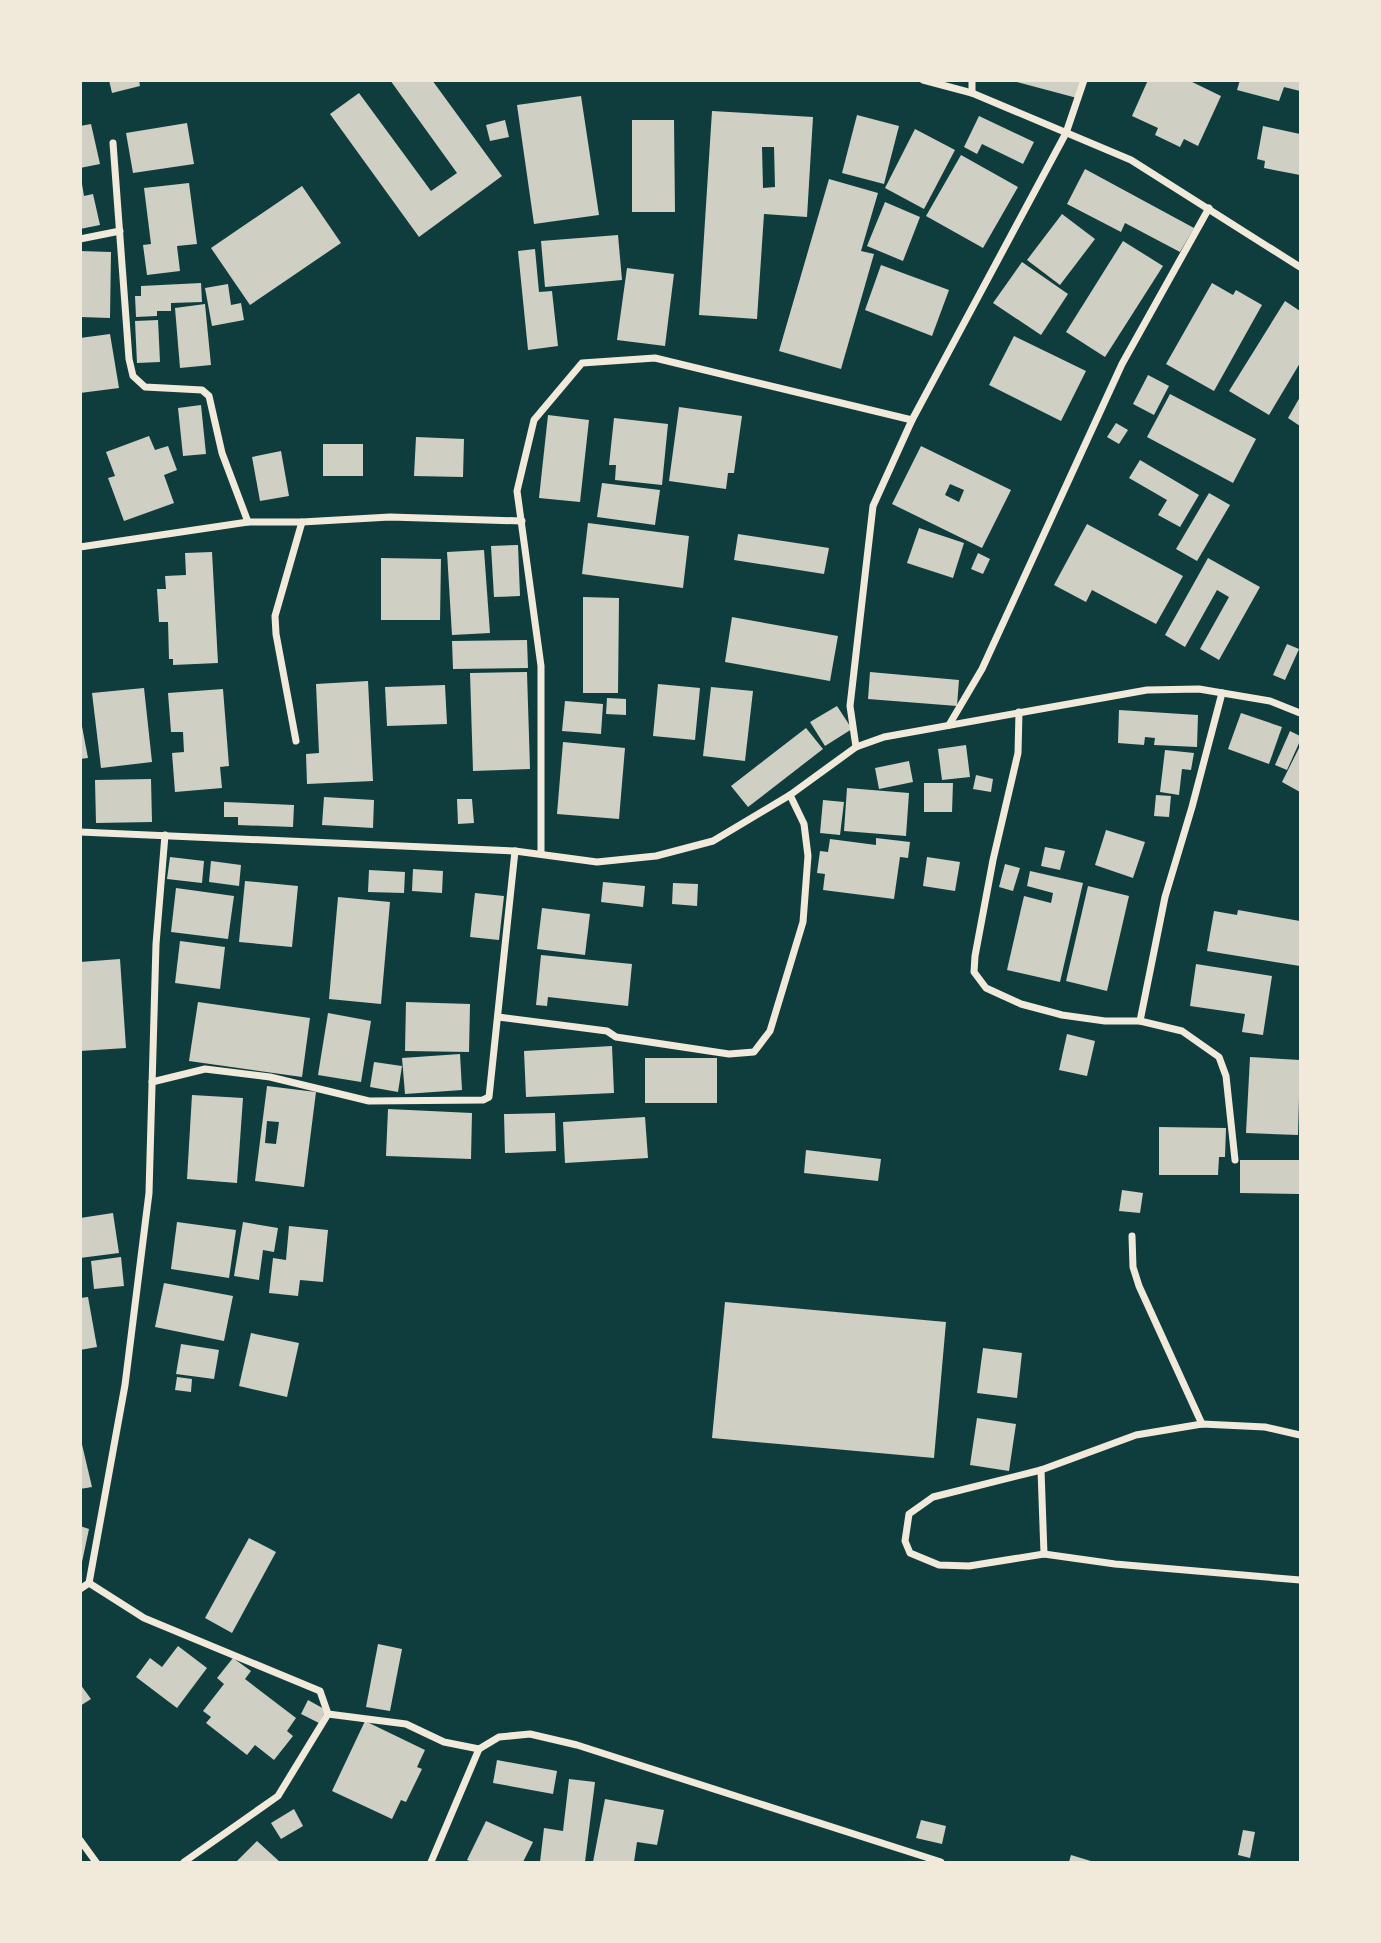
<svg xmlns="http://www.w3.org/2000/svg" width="1381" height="1943" viewBox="0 0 1381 1943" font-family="'Exo 2',sans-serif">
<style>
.building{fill:#cfcfc3;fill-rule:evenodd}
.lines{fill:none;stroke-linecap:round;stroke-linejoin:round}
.minor{stroke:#f1e9da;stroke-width:7}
</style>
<rect width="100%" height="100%" fill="#0f3d3e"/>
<!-- building -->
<g class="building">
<path d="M109,80h30l1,6 -28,7z"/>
<path d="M390,80h42l70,96 -83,61 -89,-123 29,-21 72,98 26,-18z"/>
<path d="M1009,80h72l-4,18z"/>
<path d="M1148,80h40l33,16 -23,50 -14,-7 -4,8 -25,-12 3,-7 -26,-12z"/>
<path d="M1240,80h60v11l-16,-4 -5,14 -42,-11z"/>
<path d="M581,96l18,119 -65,9 -17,-119z"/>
<path d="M712,111l101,6 -6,100 -43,-3 -7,105 -58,-4zM762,147h12l1,40 -12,1z"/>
<path d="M857,115l42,11 -15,58 -42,-11z"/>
<path d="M979,116l55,26 -11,22 -41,-20 -5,10 -13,-7z"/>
<path d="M505,120l4,17 -19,4 -4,-16z"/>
<path d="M632,120h42l1,92h-43z"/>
<path d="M187,123l7,41 -61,9 -7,-40z"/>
<path d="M91,124l9,40 -20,4v-42z"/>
<path d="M1263,126l37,8v41l-36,-7 1,-7 -8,-2z"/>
<path d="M915,129l40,21 -31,59 -39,-21z"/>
<path d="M961,155l57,32 -35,61 -57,-32z"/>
<path d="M1085,169l109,59 -14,24 -55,-29 -4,9 -54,-28z"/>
<path d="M829,179l49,14 -17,58 13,3 -33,115 -62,-18z"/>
<path d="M189,183l8,61 -20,2 3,25 -33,4 -4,-30 8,-1 -7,-56z"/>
<path d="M82,184l2,12 9,-2 7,31 -20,4z"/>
<path d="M302,186l39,57 -91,62 -39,-57z"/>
<path d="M885,202l35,15 -17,44 -36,-15z"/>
<path d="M1062,214l33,25 -35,46 -33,-25z"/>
<path d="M618,235l4,45 -77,7 -4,-46z"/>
<path d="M1123,241l40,25 -58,91 -39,-25z"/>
<path d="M535,249l4,43 13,-1 6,55 -30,4 -10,-99z"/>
<path d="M80,251l31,1 -1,66 -30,-1z"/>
<path d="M1022,262l46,32 -27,41 -48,-32z"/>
<path d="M881,265l68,25 -17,46 -67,-26z"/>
<path d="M627,268l47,6 -9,72 -48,-6z"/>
<path d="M201,283l1,19 -31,1v8h-14v5l-21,1 -1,-21h6v-10z"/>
<path d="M1212,283l21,12 3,-5 26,15 -48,86 -48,-27z"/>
<path d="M228,284l3,21 10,-2 3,17 -32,6 -7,-38z"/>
<path d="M1285,301l15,10v52l-31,52 -40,-24z"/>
<path d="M205,304l6,61 -31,3 -5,-60z"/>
<path d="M158,320l2,42 -23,1 -2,-42z"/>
<path d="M110,334l9,54 -39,5v-55z"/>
<path d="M1014,336l72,35 -25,50 -72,-36z"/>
<path d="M1148,375l21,11 -15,29 -21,-11z"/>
<path d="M1170,394l86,45 -23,44 -86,-46z"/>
<path d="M1300,397v29l-12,-8z"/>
<path d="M201,405l5,49 -23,2 -5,-48z"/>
<path d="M679,407l63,9 -8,57h-6l-2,16 -57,-8z"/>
<path d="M548,415l41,5 -9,82 -41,-4z"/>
<path d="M614,418l54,6 -6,61 -47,-5 1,-15h-7z"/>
<path d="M1116,423l12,7 -9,14 -12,-7z"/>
<path d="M149,436l6,14 13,-4 9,24 -13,5 10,28 -50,18 -16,-43 7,-2 -9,-24z"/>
<path d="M416,437l48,2 -1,38 -49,-1z"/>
<rect x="323" y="444" width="40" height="32"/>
<path d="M921,446l90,44 -29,58 -90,-44zM950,484l14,6 -5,12 -14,-7z"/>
<path d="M281,451l8,45 -29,5 -8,-44z"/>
<path d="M1140,460l59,35 -19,32 -22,-12 9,-15 -38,-22z"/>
<path d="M602,483l58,7 -5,35 -58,-8z"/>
<path d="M1209,493l21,12 -33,56 -21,-12z"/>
<path d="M588,523l101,13 -6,52 -101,-14z"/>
<path d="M1087,524l96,52 -27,48 -64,-34 -6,12 -32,-17z"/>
<path d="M919,528l45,15 -11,35 -46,-15z"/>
<path d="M738,534l91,14 -5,26 -90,-14z"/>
<path d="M518,545l2,51 -26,1 -3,-51z"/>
<path d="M484,550l6,83 -38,2 -5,-83z"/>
<path d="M212,552l6,111 -45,2v-6h-4l-1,-37h-9l-2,-33h9l-1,-13 21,-1 -1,-22z"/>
<path d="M978,553l12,6 -7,15 -12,-5z"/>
<path d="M381,558l60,1 -1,61h-59z"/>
<path d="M1208,558l52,29 -41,73 -19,-11 29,-52 -12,-7 -32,57 -20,-12z"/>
<path d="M583,597l36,1 -1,95h-35z"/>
<path d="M732,617l106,19 -8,45 -105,-19z"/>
<path d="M527,640l1,28 -75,1 -1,-28z"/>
<path d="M1287,644l12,5 -14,31 -12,-5z"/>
<path d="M527,672l3,97 -57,2 -3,-98z"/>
<path d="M870,672l89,8 -2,26 -89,-7z"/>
<path d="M368,681l5,100 -66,3 -1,-30 13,-1 -3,-69z"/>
<path d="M658,684l42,4 -5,52 -42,-4z"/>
<path d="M445,685l2,39 -60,2 -2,-39z"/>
<path d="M711,687l42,4 -8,70 -42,-5z"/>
<path d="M144,688l8,74 -51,6 -9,-75z"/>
<path d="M223,689l6,77 -9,1 2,21 -47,4 -3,-39 12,-1 -1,-20h-12l-3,-39z"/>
<path d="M607,698l19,1v16l-20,-1z"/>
<path d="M565,701l38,3 -2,30 -39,-3z"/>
<path d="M837,706l15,23 -27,17 -15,-24z"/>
<path d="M1119,710l79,5 -1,32 -43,-2 1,-7 -10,-1 -1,8 -26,-2z"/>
<path d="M1241,713l41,14 -13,37 -41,-15z"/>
<path d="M80,716l8,42 -8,1z"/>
<path d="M806,728l17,21 -75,58 -17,-21z"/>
<path d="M1290,731l10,5v5l-13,29 -12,-5z"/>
<path d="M563,742l62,6 -6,71 -62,-5z"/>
<path d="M966,745l4,32 -28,3 -4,-31z"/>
<path d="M1300,746v46l-18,-10z"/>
<path d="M1165,750l29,3 -3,17 -9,-1 -3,26 -19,-3z"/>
<path d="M909,761l4,21 -34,7 -4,-21z"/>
<path d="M976,775l17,4 -2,13 -18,-3z"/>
<path d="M151,779l1,43 -56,1 -1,-43z"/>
<path d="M924,783h29l-1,29h-28z"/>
<path d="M847,788l62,5 -3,43 -62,-5z"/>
<path d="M1156,795l15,1 -2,21 -15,-1z"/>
<path d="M324,797l50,3 -1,28 -51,-3z"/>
<path d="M457,799h15l2,24 -16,1z"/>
<path d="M823,800l21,2 -4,33 -20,-2z"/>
<path d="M224,802l70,3 -1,22 -55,-2v-8h-14z"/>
<path d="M1106,830l39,12 -12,36 -38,-13z"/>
<path d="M876,838l34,4 -2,16 -8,-1 -6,42 -71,-9 2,-16 -8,-1 3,-22 8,1 2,-13 46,6z"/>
<path d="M1045,847l20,4 -5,19 -19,-4z"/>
<path d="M170,857l34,4 -2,22 -35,-4z"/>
<path d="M927,857l33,5 -5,29 -32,-5z"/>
<path d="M211,861l30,4 -2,21 -30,-4z"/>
<path d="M1005,864l15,4 -7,23 -14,-4z"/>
<path d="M413,869l30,2 -1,22 -30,-2z"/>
<path d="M369,870l36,2 -1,21 -36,-1z"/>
<path d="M1030,871l53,12 -23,99 -53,-12 17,-74 27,7 2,-10 -26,-7z"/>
<path d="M245,881l53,5 -6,61 -53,-5z"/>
<path d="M603,882l42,4 -2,21 -42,-5z"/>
<path d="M673,883l25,1 -1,22 -25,-2z"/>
<path d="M1088,886l41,10 -22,95 -41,-10z"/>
<path d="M176,888l58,8 -6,43 -57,-7z"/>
<path d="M475,893l29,3 -5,44 -29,-3z"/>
<path d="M338,897l52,5 -9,102 -52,-5z"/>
<path d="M542,908l48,6 -5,41 -48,-6z"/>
<path d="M1238,910l62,11v45l-93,-15 7,-40 23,4z"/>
<path d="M180,941l45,6 -5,42 -45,-6z"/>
<path d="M541,955l91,9 -4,42 -80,-9 -1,9 -11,-1z"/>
<path d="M120,959l6,89 -46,3v-89z"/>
<path d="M1196,964l76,12 -9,59 -21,-3 3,-18 -55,-8z"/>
<path d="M198,1002l112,16 -8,59 -113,-16z"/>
<path d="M406,1002l64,2 -1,48 -64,-1z"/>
<path d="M328,1013l43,8 -10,61 -43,-7z"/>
<path d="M1067,1034l28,7 -8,35 -28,-6z"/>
<path d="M612,1046l2,47 -88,4 -2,-46z"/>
<path d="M460,1054l2,36 -57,4 -3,-36z"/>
<path d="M1250,1057l50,3 -2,75 -52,-2z"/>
<rect x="645" y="1058" width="72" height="45"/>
<path d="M374,1062l28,4 -4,26 -28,-5z"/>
<path d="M267,1086l49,6 -12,95 -49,-6zM267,1121l12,1 -3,22 -11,-1z"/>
<path d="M192,1095l51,3 -6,85 -50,-4z"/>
<path d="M388,1109l84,4 -1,46 -85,-3z"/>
<path d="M555,1113l1,38 -51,2 -1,-39z"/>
<path d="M645,1117l3,41 -83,5 -2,-41z"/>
<path d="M1159,1127l67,1 -1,29h-6l-1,18h-59z"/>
<path d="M806,1150l75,9 -3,22 -74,-8z"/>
<path d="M1240,1160h60v34l-60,-1z"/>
<path d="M1122,1190l21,3 -3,20 -21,-2z"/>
<path d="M113,1213l6,40 -39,5v-40z"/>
<path d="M177,1222l59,8 -7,48 -58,-9z"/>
<path d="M243,1222l35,6 -4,24 -11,-2 -4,30 -25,-4z"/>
<path d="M289,1226l39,4 -5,52 -23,-2 -2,16 -29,-3 4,-35 13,2z"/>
<path d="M121,1257l3,29 -30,3 -3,-28z"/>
<path d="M164,1283l69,13 -9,45 -69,-14z"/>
<path d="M88,1297l9,50 -17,3v-52z"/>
<path d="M725,1302l221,20 -12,136 -222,-20z"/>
<path d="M251,1333l48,10 -12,54 -48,-11z"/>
<path d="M181,1344l38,6 -5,29 -38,-5z"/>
<path d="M983,1348l39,5 -5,45 -40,-5z"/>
<path d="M177,1377l15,2 -1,13 -16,-2z"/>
<path d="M977,1418l39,6 -7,47 -39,-6z"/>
<path d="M80,1436l12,51 -12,2z"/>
<path d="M80,1526l9,3 -7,33 -2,-1z"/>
<path d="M249,1538l27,14 -44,81 -27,-15z"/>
<path d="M378,1644l24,5 -12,62 -24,-4z"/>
<path d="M178,1646l29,22 -30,40 -41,-31 14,-19 12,9z"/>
<path d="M233,1658l18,13 -6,8 51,39 -9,13 6,5 -19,24 -19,-15 -8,10 -41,-32 5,-6 -8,-6 21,-27 -7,-6z"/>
<path d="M80,1684l11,15 -11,7z"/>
<path d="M308,1700l18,10 -7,13 -18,-9z"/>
<path d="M365,1721l60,29 -8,17 5,2 -16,33 -5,-2 -9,19 -60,-28z"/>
<path d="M497,1760l60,11 -4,23 -60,-11z"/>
<path d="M569,1779l26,3 -10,80h-45l4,-34 19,3z"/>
<path d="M605,1799l59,11 -7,35 -20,-3 -3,20h-41z"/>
<path d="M294,1809l9,17 -22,13 -10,-16z"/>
<path d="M921,1820l25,6 -4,18 -26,-6z"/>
<path d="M486,1821l47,21 -10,20h-51l-5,-2z"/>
<path d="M1243,1830l12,2 -5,26 -12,-3z"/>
<path d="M257,1841l23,21h-44z"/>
<path d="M1071,1855l23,7h-25z"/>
</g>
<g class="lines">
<!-- minor -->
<g class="minor">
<path d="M923,80l49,13 159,67 169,107"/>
<path d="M972,93v-13"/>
<path d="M113,143l16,216 4,17 12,11 57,3 7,6 13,57 26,69"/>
<path d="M80,239l40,-8"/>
<path d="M80,547l168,-25h54l88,-5 132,4"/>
<path d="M1019,712l-1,41 -25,107 -18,96 -1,16 12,16 35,16 41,11 43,6h35l42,10 37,26 7,19 9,84"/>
<path d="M949,725l33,-56 140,-305 87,-156"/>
<path d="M296,741l-20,-107 -1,-18 27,-94"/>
<path d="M856,747l-6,-41 23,-200 39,-86 154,-287 18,-53"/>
<path d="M80,832l435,19 82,11 59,-6 57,-15 77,-46 66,-48 28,-10 263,-47 52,-1 71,12 30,12"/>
<path d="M541,854v-188l-24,-175 17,-71 48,-57 73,-5 257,62"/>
<path d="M498,1017l109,14 9,6 113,17 25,-2 16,-21 33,-109 5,-66 -4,-32 -14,-29"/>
<path d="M1140,1021l25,-124 27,-90 30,-114"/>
<path d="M152,1082l53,-13 65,8 99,24 114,-1 6,-3 26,-246"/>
<path d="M1132,1236l1,31 6,19 63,138"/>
<path d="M1300,1435l-35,-8 -63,-3 -66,11 -95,35 -108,27 -24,17 -4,27 5,12 29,12 30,1 75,-12 71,10 185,16"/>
<path d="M1041,1470l3,84"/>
<path d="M89,1583l55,35 176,73 8,23 -50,82 -94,66"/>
<path d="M80,1589l9,-6 36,-198 24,-192 7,-249 9,-109"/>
<path d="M328,1714l78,10 38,18 35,7"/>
<path d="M80,1840l16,22"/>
<path d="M431,1862l48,-113 20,-12 31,-3 47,11 364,117"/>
</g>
</g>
<!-- border -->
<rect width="1381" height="1943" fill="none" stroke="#f1e9da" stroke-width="164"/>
</svg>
